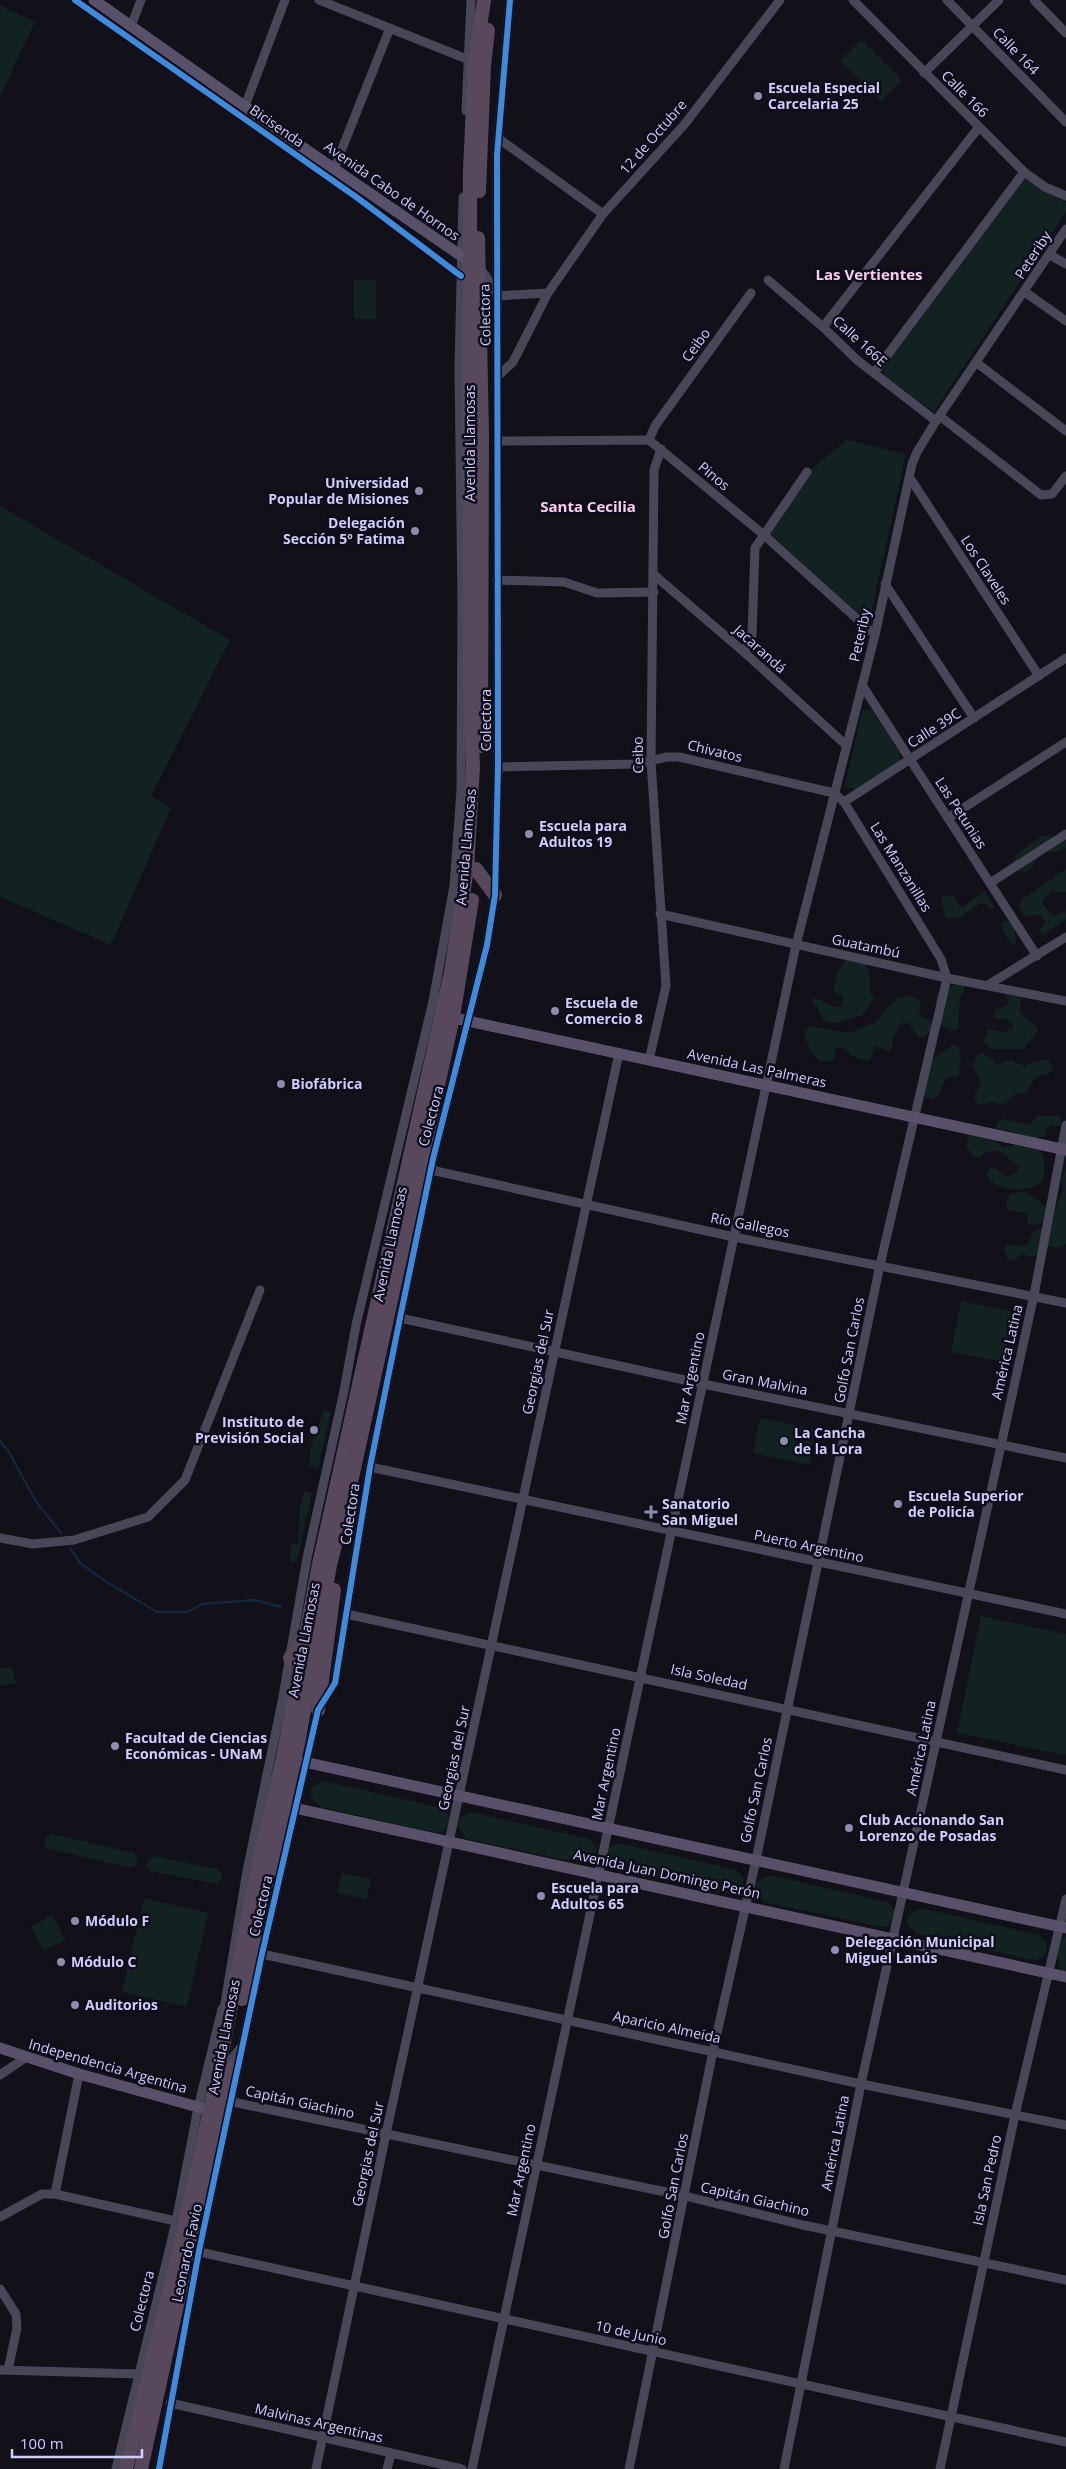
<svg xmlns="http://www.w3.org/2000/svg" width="1066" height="2469" viewBox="0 0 1066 2469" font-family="'Open Sans',sans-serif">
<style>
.green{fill:#112221}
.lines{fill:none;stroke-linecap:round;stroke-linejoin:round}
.stream{stroke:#13263b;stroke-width:2.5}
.minor{stroke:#474758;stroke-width:9}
.major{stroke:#595169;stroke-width:11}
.highway{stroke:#58485c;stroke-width:14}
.cycleway-casing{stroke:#0f0d1c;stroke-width:9}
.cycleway{stroke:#408adc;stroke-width:6}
.poi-dot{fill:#8d8caa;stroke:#0f0d1c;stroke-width:2}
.labels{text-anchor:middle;stroke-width:5;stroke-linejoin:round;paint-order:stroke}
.street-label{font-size:14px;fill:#cfcef9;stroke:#0f0d1c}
.poi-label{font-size:14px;font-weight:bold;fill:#cfcef9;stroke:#0f0d1c;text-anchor:start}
.neighbourhood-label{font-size:15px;font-weight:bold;fill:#facfee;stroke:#0f0d1c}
</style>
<rect width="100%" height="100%" fill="#121018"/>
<!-- green -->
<g class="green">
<path d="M0,5l35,17 -35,74z"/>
<path d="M861,40l41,40 -21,21 -41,-40z"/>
<path d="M1024,179l42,24v9l-132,200 -48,-35 -4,-7z"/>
<rect x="354" y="280" width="22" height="39"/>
<path d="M847,440l59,14 -37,169 -103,-93 38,-55z"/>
<path d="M0,506l230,134 -79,156 20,12 -60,137 -111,-48z"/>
<path d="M862,710h10l28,43 -1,10 -41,27 -13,-4z"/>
<path d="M1066,832v16l-11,4 -10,-2c-8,6 -10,16 -18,22l-10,-1 -3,-10 2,-6 25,-19 7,-1 10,4z"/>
<path d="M1066,869v23h-13l-9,6 -2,6 11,12 13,-5v8l-23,16 -3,-5 5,-9c-5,-10 -13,-3 -21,-6l-5,-9 4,-7z"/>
<path d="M983,892h3l8,15 -2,3 -6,-6 -5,-1 -22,15h-13l-5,-16 2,-6h11l4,8 4,3z"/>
<path d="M1004,921h7c3,5 7,20 3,26l-9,-12 -4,-10z"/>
<path d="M848,958l18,5 5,20 -2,9 5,4 -1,3 -10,16 -26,8 -13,-2 -12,-21 3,-2 21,9 6,-1 1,-10 -9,-4c-1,-12 6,-25 14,-34z"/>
<path d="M955,983l8,2 2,3 -5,10 -2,31 -7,2c-18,-8 -16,-20 -14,-37l13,-5z"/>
<path d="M1005,992l16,4 -1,17 18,15 -2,6 -13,15h-31l-8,-7 4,-13 17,3 8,-4v-5l-8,-4h-10l-2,-3 2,-6 12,-5 1,-4z"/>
<path d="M909,996l7,2 5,5 -2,13 13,6 -2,10 -6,5h-6l-10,-14h-6l-9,15 -1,11 -2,2 -15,-5 -4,12 -6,3 -12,-5 -11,-9 -6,2 -2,10c-18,11 -26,-13 -30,-25l5,-8 41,7 26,-11c6,-9 14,-18 22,-24z"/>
<path d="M953,1045l4,1 4,6 -2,23 -3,2 -10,1 -7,17 -6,4 -6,-1 -5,-5 5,-31z"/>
<path d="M982,1053l16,11 12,-4 15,6 10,-5 13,-1 6,7 -6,7 -13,3 -8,15 -13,3 -10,10 -12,-3 -10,3 -6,-2 -2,-7 7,-13 -8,-17 3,-10z"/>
<path d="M1039,1115l9,2 9,-2 4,3v6l-2,2 -10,-1 -4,11 -21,5 -15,-11 -7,1 -6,-4v-4l6,-4 26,5z"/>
<path d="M970,1132l17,2 15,13 15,-2 23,5 4,7v22c-12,15 -49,14 -58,-5l4,-6 7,1 10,8 9,-5 3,-5 -20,-16h-10l-11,6 -6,-2 -6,-9z"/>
<path d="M1066,1166v78l-7,4 -9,-2 -16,11 -12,-3 -7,6 -7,-1 -5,-9 4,-6 14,2 7,-2 5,-12 9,-4 11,-13 10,-25 -1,-12z"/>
<path d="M1024,1191l25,17 -5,15 -16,2 -1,-12 -19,-2 -2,-11 5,-6z"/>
<path d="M961,1301l53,11 -10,50 -53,-10z"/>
<path d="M324,1410l7,2 -13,56 -9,-2 2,-21z"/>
<path d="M760,1418l56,11 -7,36 -56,-12z"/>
<path d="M304,1491l8,2 -15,69 -7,-1 1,-17 7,1 2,-38z"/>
<path d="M981,1616l85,18v121l-109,-22z"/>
<path d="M12,1667l4,16 -16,3v-17z"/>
<path d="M324,1781l118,27 8,9c-1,10 -2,14 -13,16l-117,-26 -10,-11 1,-8z"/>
<path d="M471,1812l118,27 8,9c-1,10 -2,14 -12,16l-118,-25 -10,-12 1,-8z"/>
<path d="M52,1834l82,19 3,4 -1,8 -5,3 -82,-19 -5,-3 2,-9z"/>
<path d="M619,1843l117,27 8,9c-1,10 -2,14 -12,16l-118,-26 -10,-11 1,-8z"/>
<path d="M153,1856l64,13 5,4 -1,8 -5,3 -66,-13 -4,-4 2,-7z"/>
<path d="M341,1873l30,6 -5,20 -29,-6z"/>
<path d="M769,1875l118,27 8,9c-1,10 -3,15 -13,16l-118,-25 -9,-11 1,-9z"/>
<path d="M144,1898l64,15 -21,94 -65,-15z"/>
<path d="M921,1908l118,27 8,9c-1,10 -2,14 -13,16l-118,-26 -9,-11 1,-8z"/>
<path d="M53,1915l12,25 -22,11 -12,-25z"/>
<path d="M1066,1936v36l-5,-1c-5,-12 -5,-27 5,-35z"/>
</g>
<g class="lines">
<!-- stream -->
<g class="stream">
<path d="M0,1441l9,11 26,48 26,33"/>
<path d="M70,1548l10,15 25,18 52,31h31l14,-8 53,-4 26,7"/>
</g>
<!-- minor -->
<g class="minor">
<path d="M319,0l148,59"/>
<path d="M853,0l171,172 21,15 21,9"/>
<path d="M947,0l119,122"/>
<path d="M1034,0l32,33"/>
<path d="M131,26l10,-26"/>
<path d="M924,73l75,-73"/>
<path d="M245,106l40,-106"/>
<path d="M466,111l5,-111"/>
<path d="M498,138l105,76"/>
<path d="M334,169l56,-141"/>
<path d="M1050,255l16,9"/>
<path d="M478,267l8,9 10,17"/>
<path d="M768,280l55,47 34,33 79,61"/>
<path d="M1025,292l41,29"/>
<path d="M497,296l51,-3"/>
<path d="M823,327l156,-200"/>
<path d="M977,363l89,68"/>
<path d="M874,373l150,-201"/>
<path d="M498,376l15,-14 35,-69 55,-79 81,-89 96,-125"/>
<path d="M941,417l100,78 11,-1 14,-18"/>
<path d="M649,440l6,-14 96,-133"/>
<path d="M497,441l152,-1 115,95 111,100"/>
<path d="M910,478l129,198"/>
<path d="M653,574l91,78 103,94"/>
<path d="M497,580l67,2 33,11 57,-1"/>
<path d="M885,584l89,134"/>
<path d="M744,652l8,-17 3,-87 52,-76"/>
<path d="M862,685l175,271"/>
<path d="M498,767l138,-3 31,-7h12l155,36 10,9 97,157 6,19 -67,287 -124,595 -43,191 -84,418"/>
<path d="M844,802l222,-144"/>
<path d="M948,818l118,-76"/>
<path d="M990,883l76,-49"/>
<path d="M660,914l287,64 119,23"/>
<path d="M988,985l78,-48"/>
<path d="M649,1060l17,-74 -15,-224 3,-292 7,-21"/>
<path d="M431,1170l303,67 332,66"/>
<path d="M400,1318l303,66 363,74"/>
<path d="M370,1467l696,147"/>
<path d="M0,1538l33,6 41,-4 74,-23 37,-37 75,-190"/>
<path d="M346,1614l720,156"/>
<path d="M262,1954l599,130 205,41"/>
<path d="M223,2015l24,-144 35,-169 25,-144 37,-167 12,-66 77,-324 21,-115 7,-96 1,-187 -3,-235 4,-171"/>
<path d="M230,2061l12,-15"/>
<path d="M0,2075l25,-17"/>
<path d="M233,2102l452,94 118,29 263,55"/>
<path d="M55,2194l24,-120"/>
<path d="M0,2217l42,-23h13l125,28"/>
<path d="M195,2251l871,191"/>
<path d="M0,2289l16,25 1,14 -9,42"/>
<path d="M0,2370l139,4"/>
<path d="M170,2403l292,66"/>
<path d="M116,2469l60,-247 22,-114 24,-99"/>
<path d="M159,2469l40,-218 63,-297 56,-244 17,-27 35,-216 30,-149 33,-159 54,-214 8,-50 3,-128 -1,-612 13,-155"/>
<path d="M316,2469l70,-335 233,-1081"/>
<path d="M387,2469l4,-15"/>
<path d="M472,2469l324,-1524 79,-310 37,-171 5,-12 19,-31 130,-192"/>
<path d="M784,2469l77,-385 173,-789 32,-170"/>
<path d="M940,2469l75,-354 51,-216"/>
</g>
<!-- major -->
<g class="major">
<path d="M94,0l217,153 165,113"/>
<path d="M445,1016l621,134"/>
<path d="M286,1758l780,170"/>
<path d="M276,1804l790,173"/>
<path d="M0,2048l79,26 130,36"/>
</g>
<!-- highway -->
<g class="highway">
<path d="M479,191l5,-125 4,-36"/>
<path d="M478,238l4,196 -1,312"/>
<path d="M476,869l19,26"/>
<path d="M290,1658l13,-20"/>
<path d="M318,1710l16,-120"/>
<path d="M242,1999l56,-256 32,-178 20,-78 103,-470 19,-117"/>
<path d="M126,2469l54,-220 37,-172 43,-219 23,-101 36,-193 132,-592 16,-103 6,-102 -3,-74v-522l5,-109 9,-62"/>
<path d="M141,2469l88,-402"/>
</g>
<!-- cycleway casing -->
<g class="cycleway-casing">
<g id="cycleway">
<path d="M75,0l284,199 102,77"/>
<path d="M159,2469l40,-218 63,-297 56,-244 17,-27 35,-216 30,-149 33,-159 54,-214 8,-50 3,-128 -1,-612 13,-155"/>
</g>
</g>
<!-- cycleway -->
<use href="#cycleway" class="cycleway"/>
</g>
<!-- markers -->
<g class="poi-dot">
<circle cx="758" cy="96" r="5"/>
<circle cx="419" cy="491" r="5"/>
<circle cx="415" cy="531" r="5"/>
<circle cx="529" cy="834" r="5"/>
<circle cx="555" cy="1011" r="5"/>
<circle cx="281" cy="1084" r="5"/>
<circle cx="314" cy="1430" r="5"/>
<circle cx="784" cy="1441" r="5"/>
<circle cx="898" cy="1504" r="5"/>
<path d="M648.5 1504.5h5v5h5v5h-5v5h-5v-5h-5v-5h5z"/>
<circle cx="115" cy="1746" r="5"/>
<circle cx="849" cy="1828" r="5"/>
<circle cx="541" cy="1896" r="5"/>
<circle cx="75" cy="1921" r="5"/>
<circle cx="835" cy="1950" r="5"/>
<circle cx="61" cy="1962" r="5"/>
<circle cx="75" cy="2005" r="5"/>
</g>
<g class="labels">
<!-- street labels -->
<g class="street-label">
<text transform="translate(1016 51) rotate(46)" y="5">Calle 164</text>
<text transform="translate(965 94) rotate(45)" y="5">Calle 166</text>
<text transform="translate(277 126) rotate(35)" y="5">Bicisenda</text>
<text transform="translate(653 137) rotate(-49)" y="5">12 de Octubre</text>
<text transform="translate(392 191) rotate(35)" y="5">Avenida Cabo de Hornos</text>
<text transform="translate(1033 255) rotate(-57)" y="5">Peteriby</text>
<text transform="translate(485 315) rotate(-91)" y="5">Colectora</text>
<text transform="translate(860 341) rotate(42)" y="5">Calle 166E</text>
<text transform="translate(696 345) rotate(-54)" y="5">Ceibo</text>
<text transform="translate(470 443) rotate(-90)" y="5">Avenida Llamosas</text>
<text transform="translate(714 476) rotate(40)" y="5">Pinos</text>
<text transform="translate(986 570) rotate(57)" y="5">Los Claveles</text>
<text transform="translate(860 635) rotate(-77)" y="5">Peteriby</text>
<text transform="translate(760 649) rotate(42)" y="5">Jacarandá</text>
<text transform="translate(486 720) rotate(-90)" y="5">Colectora</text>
<text transform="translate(934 728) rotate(-33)" y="5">Calle 39C</text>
<text transform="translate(715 751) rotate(13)" y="5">Chivatos</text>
<text transform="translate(638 755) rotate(-91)" y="5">Ceibo</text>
<text transform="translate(961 813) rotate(57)" y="5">Las Petunias</text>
<text transform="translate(466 847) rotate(-85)" y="5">Avenida Llamosas</text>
<text transform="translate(901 867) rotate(58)" y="5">Las Manzanillas</text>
<text transform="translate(866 946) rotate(12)" y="5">Guatambú</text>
<text transform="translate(757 1068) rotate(12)" y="5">Avenida Las Palmeras</text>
<text transform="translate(431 1116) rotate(-75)" y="5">Colectora</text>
<text transform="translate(750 1225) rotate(11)" y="5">Río Gallegos</text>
<text transform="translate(390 1244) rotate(-78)" y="5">Avenida Llamosas</text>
<text transform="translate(849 1350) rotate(-79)" y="5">Golfo San Carlos</text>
<text transform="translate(1007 1352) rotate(-77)" y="5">América Latina</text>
<text transform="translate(538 1362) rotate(-78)" y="5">Georgias del Sur</text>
<text transform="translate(690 1378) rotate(-78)" y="5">Mar Argentino</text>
<text transform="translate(765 1382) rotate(11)" y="5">Gran Malvina</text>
<text transform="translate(350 1514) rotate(-81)" y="5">Colectora</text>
<text transform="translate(809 1546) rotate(12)" y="5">Puerto Argentino</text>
<text transform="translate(304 1640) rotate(-79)" y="5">Avenida Llamosas</text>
<text transform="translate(709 1677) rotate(12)" y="5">Isla Soledad</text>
<text transform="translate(921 1748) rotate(-78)" y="5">América Latina</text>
<text transform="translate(454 1758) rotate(-78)" y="5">Georgias del Sur</text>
<text transform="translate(606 1774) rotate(-78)" y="5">Mar Argentino</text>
<text transform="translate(756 1790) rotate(-78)" y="5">Golfo San Carlos</text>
<text transform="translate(667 1874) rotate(12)" y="5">Avenida Juan Domingo Perón</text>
<text transform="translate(261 1906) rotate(-77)" y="5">Colectora</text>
<text transform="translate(667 2027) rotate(12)" y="5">Aparicio Almeida</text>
<text transform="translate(224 2037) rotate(-79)" y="5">Avenida Llamosas</text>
<text transform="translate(108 2066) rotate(16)" y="5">Independencia Argentina</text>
<text transform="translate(300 2102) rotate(12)" y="5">Capitán Giachino</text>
<text transform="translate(835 2143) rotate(-79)" y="5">América Latina</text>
<text transform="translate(368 2154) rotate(-78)" y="5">Georgias del Sur</text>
<text transform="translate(521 2170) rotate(-78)" y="5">Mar Argentino</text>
<text transform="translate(987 2180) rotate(-78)" y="5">Isla San Pedro</text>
<text transform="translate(673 2186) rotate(-79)" y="5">Golfo San Carlos</text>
<text transform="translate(755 2199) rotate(13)" y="5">Capitán Giachino</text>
<text transform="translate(187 2253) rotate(-78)" y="5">Leonardo Favio</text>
<text transform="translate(142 2301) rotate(-76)" y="5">Colectora</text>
<text transform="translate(631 2333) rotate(12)" y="5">10 de Junio</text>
<text transform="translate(319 2423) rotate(13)" y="5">Malvinas Argentinas</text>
</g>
<!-- poi labels -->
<g class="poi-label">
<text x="768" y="93">Escuela Especial<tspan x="768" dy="16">Carcelaria 25</tspan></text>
<text x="409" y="488" text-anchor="end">Universidad<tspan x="409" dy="16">Popular de Misiones</tspan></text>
<text x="405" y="528" text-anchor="end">Delegación<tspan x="405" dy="16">Sección 5º Fatima</tspan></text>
<text x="539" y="831">Escuela para<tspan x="539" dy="16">Adultos 19</tspan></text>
<text x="565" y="1008">Escuela de<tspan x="565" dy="16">Comercio 8</tspan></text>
<text x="291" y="1089">Biofábrica</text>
<text x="304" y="1427" text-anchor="end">Instituto de<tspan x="304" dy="16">Previsión Social</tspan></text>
<text x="794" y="1438">La Cancha<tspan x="794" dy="16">de la Lora</tspan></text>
<text x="908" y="1501">Escuela Superior<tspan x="908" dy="16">de Policía</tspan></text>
<text x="662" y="1509">Sanatorio<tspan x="662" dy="16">San Miguel</tspan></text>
<text x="125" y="1743">Facultad de Ciencias<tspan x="125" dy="16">Económicas - UNaM</tspan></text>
<text x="859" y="1825">Club Accionando San<tspan x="859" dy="16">Lorenzo de Posadas</tspan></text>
<text x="551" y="1893">Escuela para<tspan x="551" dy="16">Adultos 65</tspan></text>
<text x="85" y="1926">Módulo F</text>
<text x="845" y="1947">Delegación Municipal<tspan x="845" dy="16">Miguel Lanús</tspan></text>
<text x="71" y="1967">Módulo C</text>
<text x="85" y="2010">Auditorios</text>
</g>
<!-- neighbourhood labels -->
<g class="neighbourhood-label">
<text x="869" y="280">Las Vertientes</text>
<text x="588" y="512">Santa Cecilia</text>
</g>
</g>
<!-- scale -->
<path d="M12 2449v8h130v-8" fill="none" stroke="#cfcef9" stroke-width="2.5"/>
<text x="20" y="2449" font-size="15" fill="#cfcef9" stroke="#0f0d1c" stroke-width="4" paint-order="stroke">100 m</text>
</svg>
